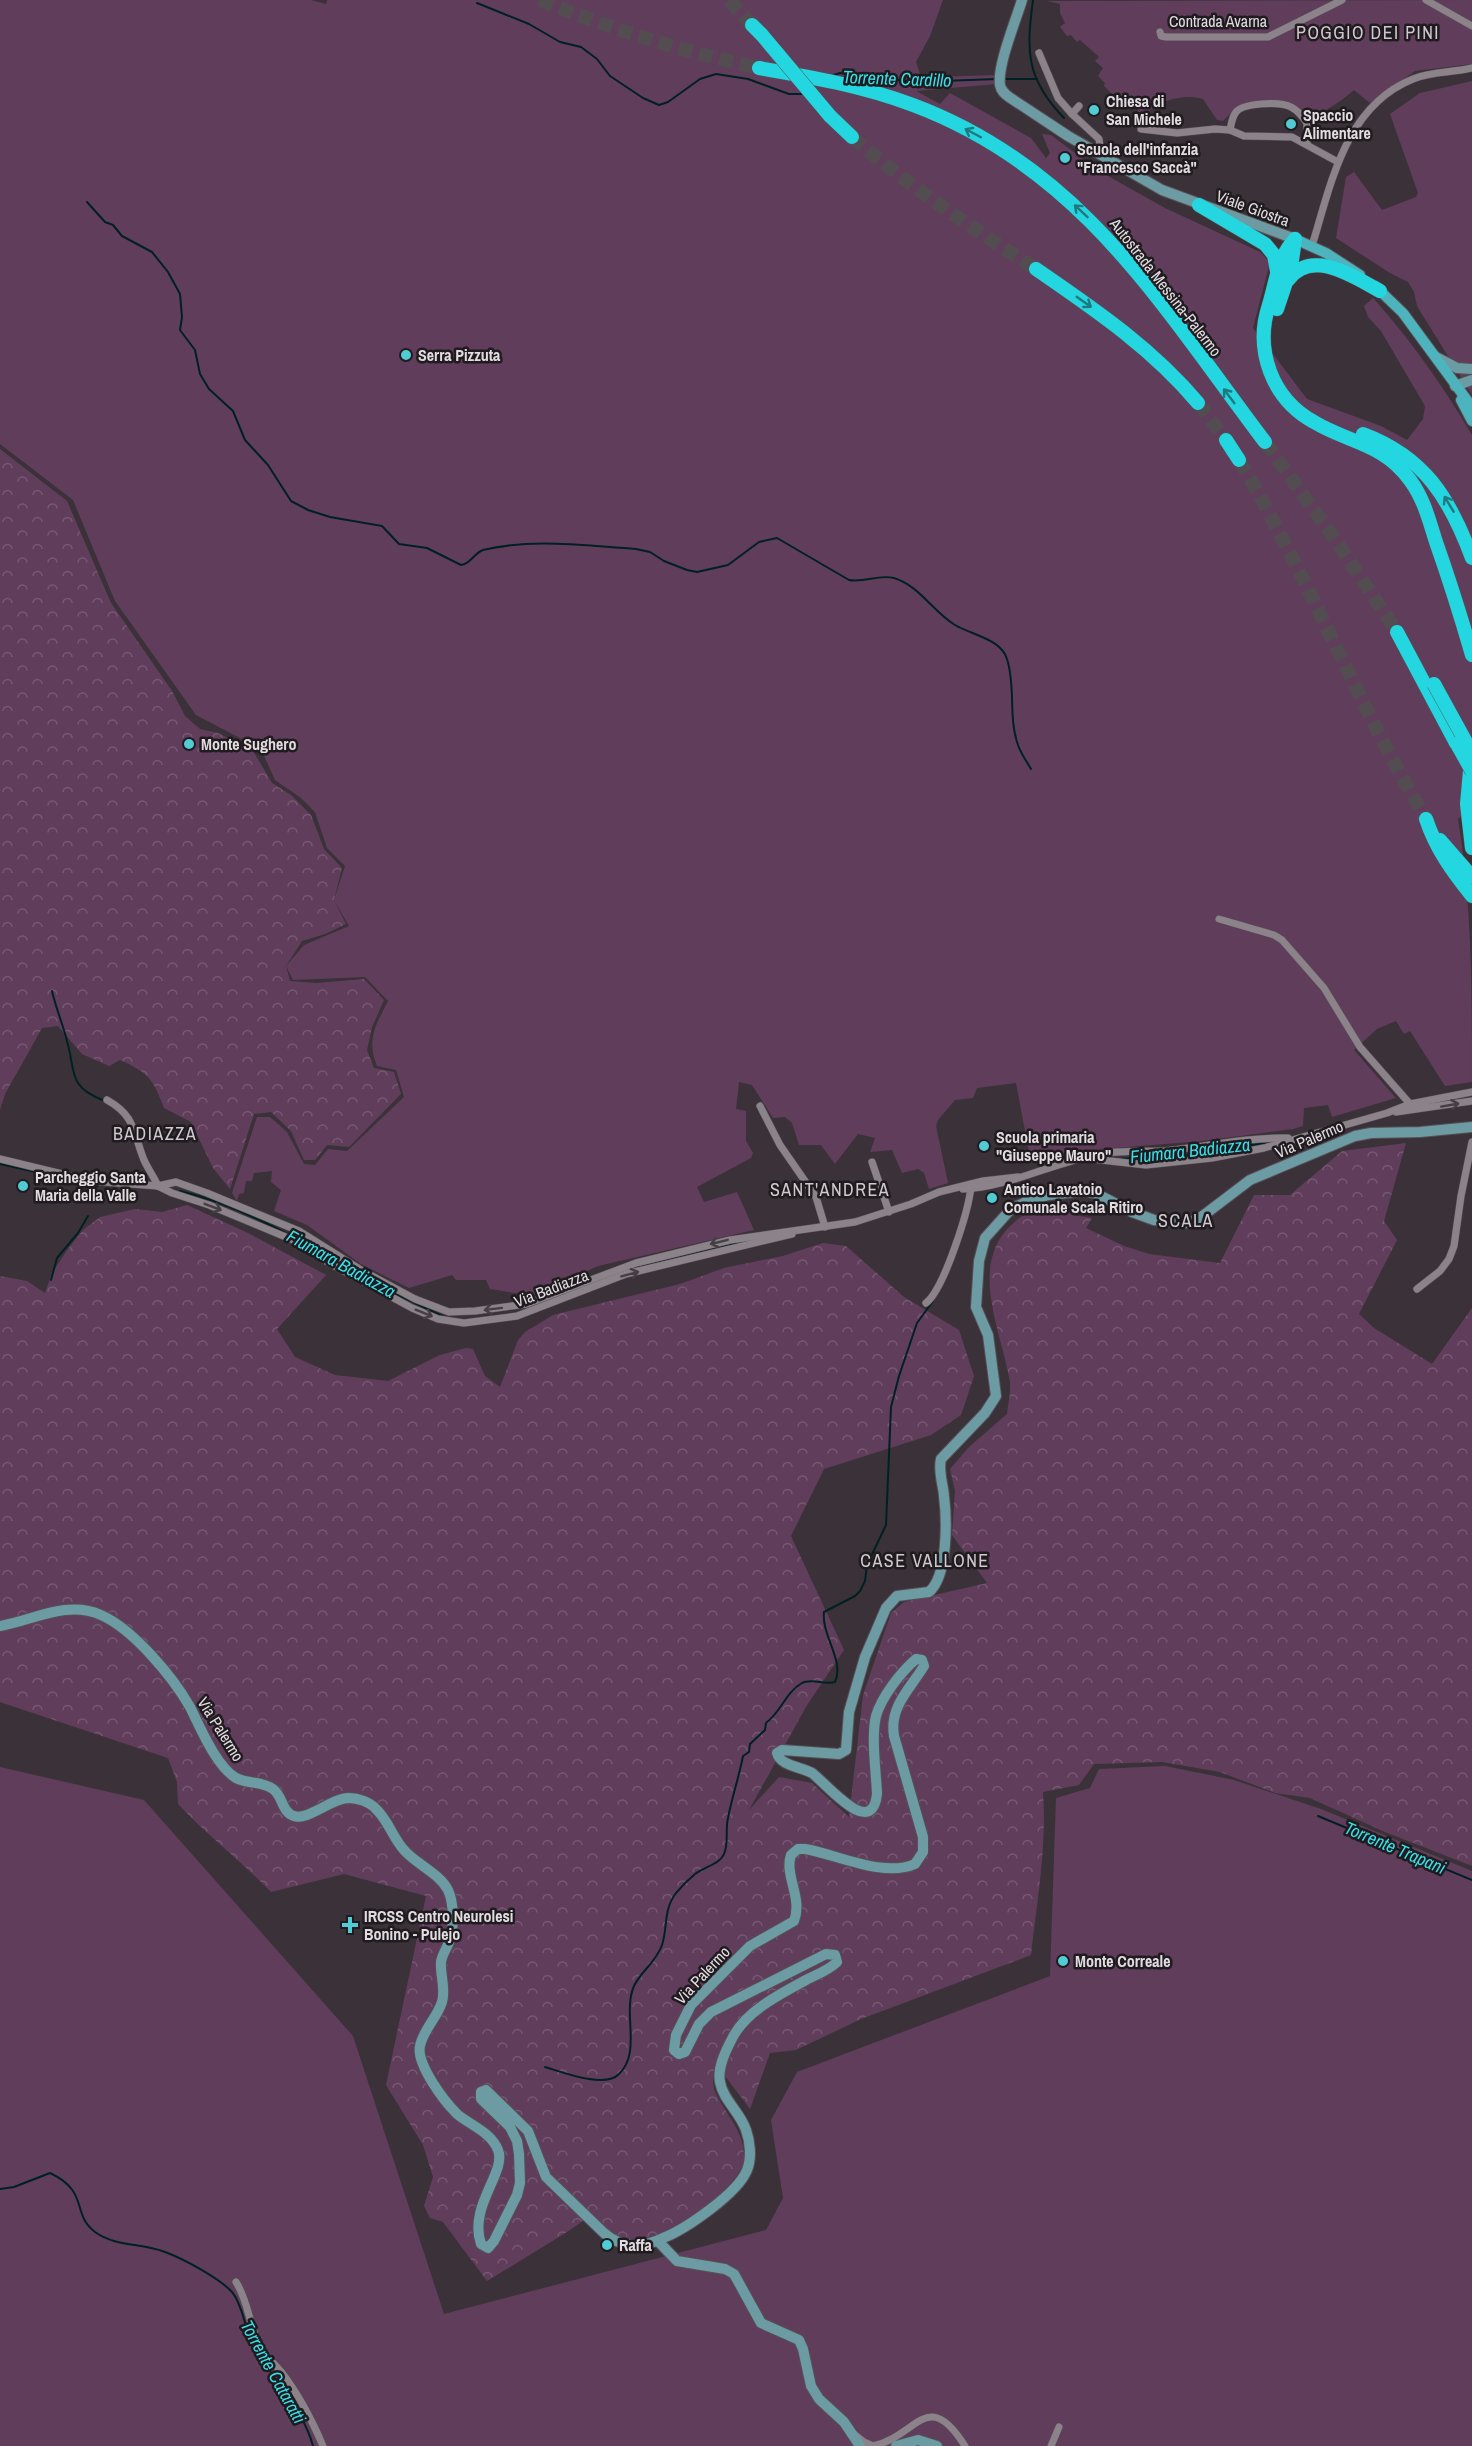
<svg xmlns="http://www.w3.org/2000/svg" width="1472" height="2446" viewBox="0 0 1472 2446" font-family="'Archivo Narrow',sans-serif">
<style>
.green{fill:#613d5c}
.forest{fill:url(#forest-crowns)}
.lines{fill:none;stroke-linecap:round;stroke-linejoin:round}
.stream{stroke:#002123;stroke-width:2}
.highway-tunnel{stroke:#534c51;stroke-width:14;stroke-dasharray:14 7;stroke-linecap:butt}
.street-casing{stroke:#575056;stroke-width:8}
.secondary-casing{stroke:#575056;stroke-width:12}
.primary-casing{stroke:#575056;stroke-width:12}
.highway-casing{stroke:#575056;stroke-width:15}
.street{stroke:#8c828a;stroke-width:7}
.secondary{stroke:#6c9ba4;stroke-width:10}
.primary{stroke:#4db4be;stroke-width:10}
.highway{stroke:#23d6e0;stroke-width:14}
.highway-bridge-casing{stroke:#575056;stroke-width:15;stroke-linecap:butt}
.highway-bridge{stroke:#23d6e0;stroke-width:14}
.oneway{stroke:#21787f}
.oneway2{stroke:#453f44}
.poi-dot{fill:#51ccd4;stroke:#1f1b1e;stroke-width:2}
.labels{text-anchor:middle;stroke-width:5;stroke-linejoin:round;paint-order:stroke}
.street-label{font-size:16px;fill:#e2dce1;stroke:#1f1b1e}
.poi-label{font-size:16px;font-weight:bold;fill:#e2dce1;stroke:#1f1b1e;text-anchor:start}
.neighbourhood-label{font-size:18px;letter-spacing:1.5px;fill:#d1c7cf;stroke:#1f1b1e}
.water-label{font-size:18px;font-style:italic;fill:#37dfe9;stroke:#1f1b1e}
</style>
<defs>
<pattern id="forest-crowns" width="20" height="18" patternUnits="userSpaceOnUse" patternTransform="scale(1.5)"><rect width="20" height="18" fill="#613d5c"/><path d="M2 6a3 3 0 1 1 6 0M12 15a3 3 0 1 1 6 0" fill="none" stroke="#775873"/></pattern>
</defs>
<rect width="100%" height="100%" fill="#3a3238"/>
<!-- green -->
<g class="green">
<path d="M0,0h311l15,4 1,-4h616l-13,36 -14,26 4,12 10,3 67,-2 -1,9 -80,7 24,13 10,-11 81,45 15,20 4,-5 -8,-19 9,1 48,36 66,37 95,44 10,10 -17,66 54,71 74,27 26,14 16,-21 2,-13 -44,-75 -13,-14 -4,-11 9,-8c38,42 70,88 99,137v373l-14,11c14,84 14,176 14,263l-27,4 -35,-55 -6,3 -8,-13 -19,8 -23,21 42,48 -64,19 -4,-12 -24,3 -1,18 -10,3 -91,12 -99,8 -72,14 -15,-80 -39,5 -4,10 -18,2 -17,20 -2,6 12,57 -19,6 -5,-16 -6,-4 -16,4 -10,-23 -22,2 5,-14 -17,-4 -23,30 -14,-19h-22l-7,-22 -7,-6 -12,1 -21,-33 -13,-3 -3,27 10,2v30l7,12 -2,5 -54,29 7,15 33,-10 17,38 -156,36 -66,30 -42,-7 -4,-9h-30l-4,-5 -43,13 -48,-24 -54,-39 -33,-14 7,-21 -10,-8 1,-11 -18,2 -2,8h-6l-2,12 -5,1 -2,7 -5,-8 25,-76h13l17,15 17,32 11,1 13,-16 19,2 57,-54 -8,-27 -19,-4c-11,-27 -1,-41 11,-65l-23,-24 -72,3 -7,-14 18,-21 45,-19 -15,-26 11,-34 -18,-18 -12,-36 -14,-14 -26,-18 -14,-31 -65,-34 -81,-114 -42,-101 -73,-56z"/>
<path d="M1472,0v64l-57,7 -45,32 -16,-13c-13,12 -30,21 -45,30l-18,-16 -56,5 -12,12 -6,-1 -14,-21c-17,-5 -39,0 -53,11l-3,17h-10l1,-19 -15,-3 -19,-19 1,-3 -7,-7 5,-8 -8,-7 4,-4 -19,-17 -3,2 -6,-7 -4,1 -7,-9 5,-4 -5,-10v-9l-13,-3z"/>
<path d="M1472,81v314l-55,-89 -3,-14 -6,-10 -18,-9 -54,-35 10,-61 8,-5 28,38 34,-13 2,-4 -28,-79 30,-21z"/>
<path d="M1165,1766l69,14 87,29 151,62v575h-1472v-679l144,33 209,236 91,278 322,-84 17,-32 -12,-78 26,-48 253,-96 6,-178 34,-10 9,-19z"/>
</g>
<!-- forest -->
<g class="forest">
<path d="M0,449l67,52 44,102 61,88 13,25 15,13 18,4 35,18 19,32 19,12 20,20 13,34 18,19 -8,32 12,24 -21,10 -23,7 -16,25 4,15 26,2 48,-4 20,21 -12,27 -5,23 7,18 20,4 7,22 -52,53 -22,-2 -12,15h-11l-13,-29 -20,-19 -17,2 -24,75 -17,-21 -22,-46 -27,-14c-11,-29 -15,-35 -44,-48l-11,6 -27,-12 -24,-28 -16,2 -37,66 -5,16z"/>
<path d="M1406,1143l-22,78 13,19 -38,74 15,14 58,36 40,-56v558l-87,-34 -75,-34 -35,-5 -55,-21 -58,-10 -68,2 -15,21 -36,7c4,54 -6,109 -12,163l-170,64 -65,31 -26,3 -20,56 -34,-45 -3,17 1,8c10,25 32,42 30,71 -2,24 -73,78 -97,81 -25,3 -38,-10 -56,-26l-24,17 -80,49 -44,-59 -13,-4 -6,-12 9,-29 -10,-32 -37,-60 40,-189 -82,-22 -73,18c-30,-31 -64,-57 -93,-88l-1,-22 -9,-24 -168,-56v-426l27,5 18,12 7,-20 16,-24 15,-19 17,-13 35,-8 27,3 25,-7 63,29 76,41 -49,54 18,28 40,18 53,6 52,-26 26,-7 7,1 12,27 15,11 18,-47 7,-8 28,-17 127,-31 44,-16 59,-12 40,-13 23,3 58,51 55,33 15,46 -13,39 -30,20 -107,34 -33,67 53,114 -37,55 -58,105 30,-33 33,6 37,34 14,-122 28,-82 13,-11 83,-19 -35,-48 3,-44 -5,-22 19,-22 38,-33c1,-10 4,-22 3,-32 -9,-55 -48,-127 14,-167 10,-6 44,-11 58,-14l-9,14 19,3 -6,10 38,18 25,8 71,9 34,-68h36l52,-44z"/>
</g>
<g class="lines">
<!-- stream -->
<g class="stream">
<path d="M1033,0c-7,51 -7,79 31,118"/>
<path d="M477,3l52,21 31,18 21,5 16,12 13,17 33,22 16,7 9,-3 32,-23 16,-5 32,5 41,15h14"/>
<path d="M830,76l10,-3 74,9 83,-3"/>
<path d="M1003,79h34"/>
<path d="M87,202l18,20 8,3 9,11 30,16 16,20 12,22 2,23 -2,13 15,20 5,24 9,15 24,22 12,29 23,25 23,36 17,9 22,7 52,9 17,18 28,4 34,17c10,-1 13,-12 22,-15 50,-12 103,-4 153,-1l14,3 14,9 23,9 10,2 31,-7 31,-23 18,-4 72,42c15,3 30,-6 45,-2 26,8 39,34 61,47 17,10 46,14 52,34 9,28 1,58 11,86 3,9 9,17 13,24"/>
<path d="M52,991c4,18 11,33 15,50 9,31 0,46 38,60"/>
<path d="M1121,1159l61,-3 83,-13"/>
<path d="M0,1164l98,22"/>
<path d="M180,1191c60,14 119,48 170,80"/>
<path d="M634,1267l114,-26"/>
<path d="M51,1280l6,-22 21,-25 10,-17"/>
<path d="M371,1282l71,34"/>
<path d="M580,1288l12,-5"/>
<path d="M1318,1816l154,64"/>
<path d="M545,2067c17,5 60,22 74,7 23,-22 3,-61 15,-88 7,-15 23,-25 28,-41 6,-18 1,-35 14,-52 5,-6 13,-14 19,-19 9,-7 25,-10 29,-20 5,-11 1,-24 4,-36 4,-21 11,-41 15,-62l6,-4 1,-8 15,-14 1,-7c15,-11 20,-31 36,-40 9,-5 23,2 33,-1 10,-21 -14,-47 -11,-70l31,-16 5,-5 5,-10 2,-16 19,-40 5,-118 8,-31 18,-53 16,-22"/>
<path d="M0,2189l14,-2 36,-14c40,19 21,41 45,59 21,15 47,11 70,20 19,7 54,26 67,40 9,10 12,30 17,43 16,39 53,69 64,111"/>
</g>
<!-- highway-tunnel -->
<g class="highway-tunnel">
<path d="M540,0c73,30 142,51 219,68"/>
<path d="M729,0l23,25"/>
<path d="M852,137c57,49 120,91 184,132"/>
<path d="M1198,403l28,37"/>
<path d="M1265,442l69,96 63,94"/>
<path d="M1239,460c69,116 118,243 187,359"/>
</g>
<!-- street casing -->
<g class="street-casing">
<g id="street">
<path d="M1426,0l46,26"/>
<path d="M1160,32l1,4 5,1h102l74,-37"/>
<path d="M1039,53l19,45 14,16"/>
<path d="M1079,106l-7,8 27,25 2,15"/>
<path d="M1141,129l36,4 38,-4 15,1 14,6 48,1 46,25"/>
<path d="M1230,130c1,-5 2,-13 6,-18 7,-9 44,-11 55,-5 6,3 12,10 16,16v21"/>
<path d="M1312,246c19,-62 33,-140 101,-167 19,-8 39,-6 59,-11"/>
<path d="M1219,919l55,16 8,5 42,48 36,59 50,57"/>
<path d="M107,1100c29,16 26,33 37,60 4,9 10,17 14,26"/>
<path d="M760,1106l20,39 36,52 9,30"/>
<path d="M1396,1112l76,-11"/>
<path d="M1083,1158l63,7 66,-7 52,-10 123,-35 23,-9 62,-12"/>
<path d="M0,1159l91,22 67,5 18,-4 31,11 92,38 62,39 54,29 34,13 26,-1 52,-7 109,-41 94,-23 125,-18 56,-18 28,-12 44,-11 35,-4"/>
<path d="M872,1162l17,50"/>
<path d="M158,1186l14,7 37,12 84,35 36,23 83,45 26,11 26,4 53,-7 109,-42 166,-40"/>
<path d="M963,1189c47,-2 90,-27 138,-35 20,-4 43,-2 64,-3 41,-4 81,-14 123,-13"/>
<path d="M1417,1289l23,-18 9,-12 5,-13 7,-50 11,-54"/>
<path d="M926,1303c18,-14 43,-93 45,-117"/>
<path d="M236,2282c13,20 13,45 25,66 5,9 14,16 21,25 17,22 30,47 41,73"/>
<path d="M854,2434l10,8 9,4c45,-10 54,-60 92,0"/>
<path d="M1051,2446l8,-19"/>
</g>
</g>
<!-- secondary casing -->
<g class="secondary-casing">
<g id="secondary">
<path d="M1022,0c-6,20 -25,66 -22,85 1,6 5,9 9,12l59,39 94,54 133,49"/>
<path d="M1436,357l21,11 15,1"/>
<path d="M1455,386l17,-6"/>
<path d="M0,1626c34,-6 67,-26 101,-11 32,14 72,62 89,92 10,20 26,59 46,71 11,6 26,3 37,11 10,7 9,24 21,27 14,5 37,-18 55,-18 9,0 21,4 27,11 12,11 17,29 28,41 12,14 35,23 44,40 6,13 6,36 2,49 -2,8 -8,15 -9,23 -1,13 5,27 1,40 -5,16 -19,28 -22,44 -4,18 24,55 37,68 13,11 34,18 41,36 9,22 -30,56 -17,94l7,4 6,-7 23,-46 3,-12 -1,-29 -2,-13 -7,-14 -29,-28v-7l5,-2 42,41 18,46 58,56c17,15 39,15 59,5 23,-9 75,-45 84,-68 5,-12 3,-29 -1,-40 -6,-18 -23,-30 -26,-48 -3,-15 7,-34 14,-47 14,-25 48,-42 72,-55 10,-5 23,-10 31,-18l-2,-7 -9,-1 -115,58 -12,12 -14,28 -6,2 -5,-4 2,-15 15,-30 59,-59 44,-25c9,-23 -10,-46 -3,-66l7,-6h7c31,5 78,29 110,15l8,-12v-15l-29,-101c-5,-29 16,-47 30,-70l-2,-6 -6,-1c-15,13 -34,37 -40,57 -5,21 0,55 1,78 -5,47 -52,-12 -65,-21 -10,-6 -32,-7 -35,-20l5,-3 57,4 7,-4 3,-38 16,-55 21,-49 11,-12 32,-4c19,-16 18,-72 15,-96 -1,-12 -6,-25 -3,-37l44,-46 11,-17 -8,-61 -12,-28 3,-46 6,-23 26,-29 15,-7 22,-7 36,-4 13,3 35,18 22,8 33,3 13,-5 50,-38 105,-44 16,-3 49,-1 52,-5"/>
<path d="M658,2241l19,20 48,8 9,5 27,49 38,17 4,9 8,37 8,13 25,23 16,24"/>
<path d="M896,2446l22,-6 19,6"/>
</g>
</g>
<!-- primary casing -->
<g class="primary-casing">
<g id="primary">
<path d="M1295,239l31,14 34,22"/>
<path d="M1375,286l28,27 69,94"/>
<path d="M1461,400l11,21"/>
</g>
</g>
<!-- highway casing -->
<g class="highway-casing">
<g id="highway">
<path d="M752,25l10,10"/>
<path d="M759,68c52,9 104,18 154,37 169,63 249,201 352,337"/>
<path d="M830,116l22,21"/>
<path d="M1199,205l66,39 9,11 3,16"/>
<path d="M1295,239c-17,18 -19,43 -26,66 -15,45 3,94 45,117 35,21 69,21 96,58 14,19 19,40 26,62 13,37 25,75 36,113"/>
<path d="M1036,269c58,40 116,79 162,134"/>
<path d="M1288,280c24,-32 64,-4 92,11"/>
<path d="M1277,309l14,-42 4,-28"/>
<path d="M1363,434c62,23 87,65 109,124"/>
<path d="M1226,440l13,20"/>
<path d="M1397,632l59,111"/>
<path d="M1471,760l-4,44 5,44"/>
<path d="M1426,819c10,30 26,52 46,77"/>
<path d="M1440,840l32,37"/>
</g>
</g>
<!-- street -->
<use href="#street" class="street"/>
<!-- secondary -->
<use href="#secondary" class="secondary"/>
<!-- primary -->
<use href="#primary" class="primary"/>
<!-- highway -->
<use href="#highway" class="highway"/>
<!-- highway-bridge casing -->
<g class="highway-bridge-casing">
<g id="highway-bridge">
<path d="M762,35l68,81"/>
<path d="M1434,684l38,69"/>
<path d="M1457,744l15,27"/>
</g>
</g>
<!-- highway-bridge -->
<use href="#highway-bridge" class="highway-bridge"/>
</g>
<!-- one-way arrows -->
<defs><path id="oneway-shaft" d="M-6 0H5M1.5-3L5.5 0L1.5 3" fill="none" stroke-width="1.6" stroke-linecap="round" stroke-linejoin="round" transform="scale(1.5)"/></defs>
<g class="oneway">
<use href="#oneway-shaft" transform="translate(973 133) rotate(-152)"/>
<use href="#oneway-shaft" transform="translate(1081 211) rotate(-137)"/>
<use href="#oneway-shaft" transform="translate(1084 302) rotate(35)"/>
<use href="#oneway-shaft" transform="translate(1229 396) rotate(-127)"/>
<use href="#oneway-shaft" transform="translate(1449 504) rotate(-121)"/>
</g>
<g class="oneway2">
<use href="#oneway-shaft" transform="translate(1450 1105) rotate(-10)"/>
<use href="#oneway-shaft" transform="translate(213 1207) rotate(21)"/>
<use href="#oneway-shaft" transform="translate(719 1242) rotate(166)"/>
<use href="#oneway-shaft" transform="translate(630 1274) rotate(-15)"/>
<use href="#oneway-shaft" transform="translate(493 1309) rotate(173)"/>
<use href="#oneway-shaft" transform="translate(424 1313) rotate(22)"/>
</g>
<!-- markers -->
<g class="poi-dot">
<circle cx="1094" cy="110" r="6"/>
<circle cx="1291" cy="124" r="6"/>
<circle cx="1065" cy="158" r="6"/>
<circle cx="406" cy="355" r="6"/>
<circle cx="189" cy="744" r="6"/>
<circle cx="984" cy="1146" r="6"/>
<circle cx="23" cy="1186" r="6"/>
<circle cx="992" cy="1198" r="6"/>
<path d="M347 1916h6v6h6v6h-6v6h-6v-6h-6v-6h6z"/>
<circle cx="1063" cy="1961" r="6"/>
<circle cx="607" cy="2245" r="6"/>
</g>
<g class="labels">
<!-- street labels -->
<g class="street-label">
<text x="1218" y="27">Contrada Avarna</text>
<text transform="translate(1253 208) rotate(20)" y="6">Viale Giostra</text>
<text transform="translate(1166 287) rotate(52)" y="6">Autostrada Messina-Palermo</text>
<text transform="translate(1309 1139) rotate(-23)" y="6">Via Palermo</text>
<text transform="translate(551 1288) rotate(-21)" y="6">Via Badiazza</text>
<text transform="translate(221 1729) rotate(58)" y="6">Via Palermo</text>
<text transform="translate(702 1975) rotate(-47)" y="6">Via Palermo</text>
</g>
<!-- poi labels -->
<g class="poi-label">
<text x="1106" y="107">Chiesa di<tspan x="1106" dy="18">San Michele</tspan></text>
<text x="1303" y="121">Spaccio<tspan x="1303" dy="18">Alimentare</tspan></text>
<text x="1077" y="155">Scuola dell'infanzia<tspan x="1077" dy="18">"Francesco Saccà"</tspan></text>
<text x="418" y="361">Serra Pizzuta</text>
<text x="201" y="750">Monte Sughero</text>
<text x="996" y="1143">Scuola primaria<tspan x="996" dy="18">"Giuseppe Mauro"</tspan></text>
<text x="35" y="1183">Parcheggio Santa<tspan x="35" dy="18">Maria della Valle</tspan></text>
<text x="1004" y="1195">Antico Lavatoio<tspan x="1004" dy="18">Comunale Scala Ritiro</tspan></text>
<text x="364" y="1922">IRCSS Centro Neurolesi<tspan x="364" dy="18">Bonino - Pulejo</tspan></text>
<text x="1075" y="1967">Monte Correale</text>
<text x="619" y="2251">Raffa</text>
</g>
<!-- neighbourhood labels -->
<g class="neighbourhood-label">
<text x="1368" y="39">POGGIO DEI PINI</text>
<text x="155" y="1140">BADIAZZA</text>
<text x="830" y="1196">SANT'ANDREA</text>
<text x="1186" y="1227">SCALA</text>
<text x="925" y="1567">CASE VALLONE</text>
</g>
<!-- water labels -->
<g class="water-label">
<text transform="translate(897 79) rotate(2)" y="6">Torrente Cardillo</text>
<text transform="translate(1190 1151) rotate(-6)" y="6">Fiumara Badiazza</text>
<text transform="translate(341 1264) rotate(29)" y="6">Fiumara Badiazza</text>
<text transform="translate(1395 1848) rotate(23)" y="6">Torrente Trapani</text>
<text transform="translate(273 2372) rotate(61)" y="6">Torrente Cataratti</text>
</g>
</g>
</svg>
